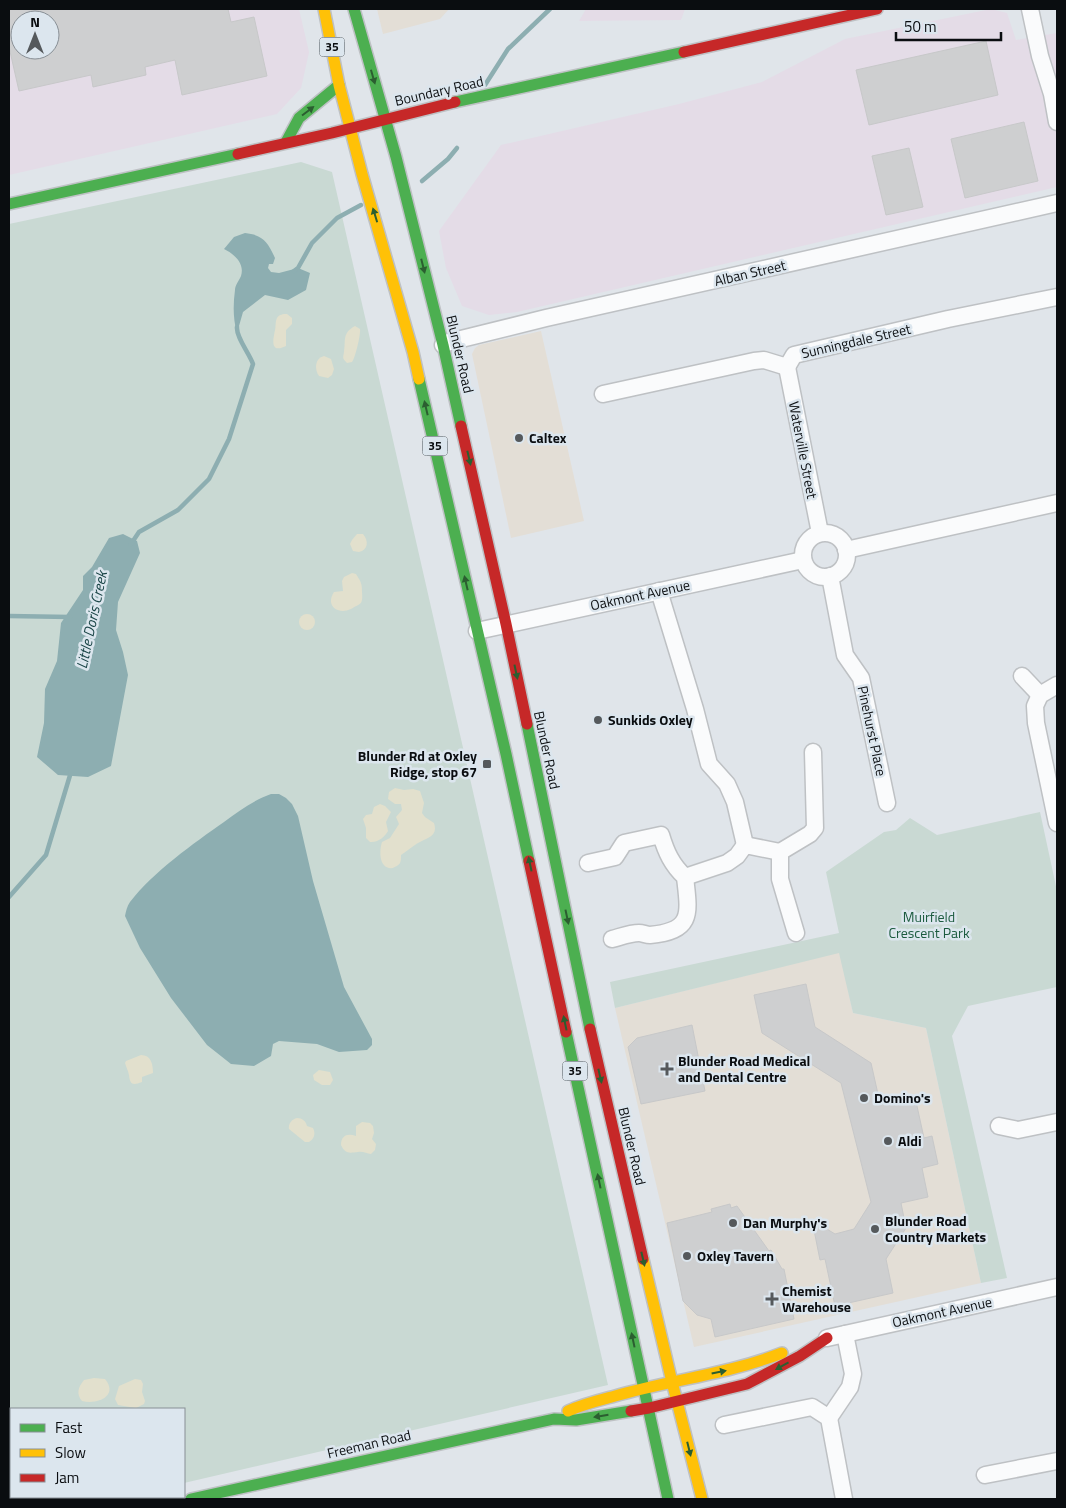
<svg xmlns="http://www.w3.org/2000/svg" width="1066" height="1508" viewBox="0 0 1066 1508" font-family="'Titillium Web',sans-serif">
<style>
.commercial{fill:#e3ded6}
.industrial{fill:#e4dce7;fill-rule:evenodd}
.green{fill:#c9d9d3}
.sand{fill:#e2e0cd}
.water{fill:#8daeb1}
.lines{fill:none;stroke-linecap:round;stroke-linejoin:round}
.stream{stroke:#8daeb1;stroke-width:4.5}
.building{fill:#cecfd0;stroke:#c7c8c9;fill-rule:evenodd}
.street-casing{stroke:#bec1c4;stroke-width:19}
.fast-casing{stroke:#bec1c4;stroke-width:14}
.slow-casing{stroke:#bec1c4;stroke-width:14}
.jam-casing{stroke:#bec1c4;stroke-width:14}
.street{stroke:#fafbfc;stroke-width:16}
.fast{stroke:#4caf50;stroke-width:11}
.slow{stroke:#ffc107;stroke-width:11}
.jam{stroke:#c62828;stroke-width:11}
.oneway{fill:#2b5e30}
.poi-dot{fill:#55595c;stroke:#dce6ee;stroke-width:2}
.labels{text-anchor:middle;stroke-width:5;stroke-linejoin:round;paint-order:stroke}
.shield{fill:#dce6ee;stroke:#494e53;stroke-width:1}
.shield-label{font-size:12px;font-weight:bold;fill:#0a0d10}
.street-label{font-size:14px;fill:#0a0d10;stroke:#dce6ee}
.poi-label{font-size:14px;font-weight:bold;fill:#0a0d10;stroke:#dce6ee;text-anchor:start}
.park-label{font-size:14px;fill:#1c5b3f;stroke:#dce6ee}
.water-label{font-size:15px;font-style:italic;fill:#194446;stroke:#dce6ee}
</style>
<rect width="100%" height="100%" fill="#e0e5ea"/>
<!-- commercial -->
<g class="commercial">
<path d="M377,9h72l-9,10 -57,15z"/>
<path d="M541,331l43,190 -73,17 -39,-184 3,-6 4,-3z"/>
<path d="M840,952l13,61 73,15 55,255 -287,64 -79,-339z"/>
</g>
<!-- industrial -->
<g class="industrial">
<path d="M9,9h290l10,43 -8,36 -24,26 -268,61zM20,20h30v30h-30z"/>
<path d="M586,9h99l-4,11 -102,1z"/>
<path d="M991,9l16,4 9,27 41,-7v154l-540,125 -28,3 -27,-9 -16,-38 -7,-37 62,-86 178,-41 83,-22 83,-43z"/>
</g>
<!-- green -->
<g class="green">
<path d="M301,162l31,10 276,1213 -424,98v-74h-173v88h111l-11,2h-102v-1275z"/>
<path d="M1040,812l17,79v96l-89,19 -16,30 55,242 -26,5 -55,-255 -73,-15 -14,-60 -224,55 -5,-26 229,-49 -13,-61 58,-40 12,-2 14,-12 27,17z"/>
</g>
<!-- sand -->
<g class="sand">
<path d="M284,314h3l5,4v6l-6,6v16c-16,8 -13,-6 -11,-16 1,-3 0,-8 2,-12 2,-3 3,-3 7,-4z"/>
<path d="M355,326l5,3c1,5 -5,30 -8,33l-5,1c-5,-5 -4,-5 -3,-11 2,-12 -2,-19 11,-26z"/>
<path d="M324,356l7,3 3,10 -2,6 -4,3 -9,-2c-5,-7 -4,-18 5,-20z"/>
<path d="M357,534h6c6,7 5,16 -4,18l-6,-1 -3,-7 2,-4z"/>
<path d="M352,573l4,1c5,8 6,9 6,18 1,13 -1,11 -11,17 -13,6 -26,-3 -17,-17l9,-1 -1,-10 2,-4z"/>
<circle cx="307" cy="622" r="8"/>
<path d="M395,788l9,2 9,-1 7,2 4,12 -2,10 3,4 9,6c5,15 -10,15 -19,22 -5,3 -9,7 -14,10 0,3 0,6 -1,8 -1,2 -5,4 -7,5 -14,2 -14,-17 -11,-26l8,-4 9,-14 -3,-7 6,-7 -1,-6h-6l-7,-5 1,-7z"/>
<path d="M380,804l5,2 6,6 -5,10 2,9c-3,6 -11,12 -18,11l-4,-4v-10l-3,-9 3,-4 6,-1 2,-7z"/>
<path d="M141,1055c10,0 12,9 12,18l-11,4v5c-10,4 -12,2 -13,-7 -1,-5 -3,-8 -4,-12l1,-2z"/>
<path d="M319,1070l11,2 3,8 -3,5h-8l-8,-5 -1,-5z"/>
<path d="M297,1118c5,0 9,3 10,8l6,2c3,6 1,11 -4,14h-4l-16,-13c-1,-5 3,-10 8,-11z"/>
<path d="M362,1122l8,1 3,3 1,7 -2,6 4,5 -1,6 -4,4c-4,0 -8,-3 -13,-2 -9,1 -13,2 -17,-7 0,-10 7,-12 15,-9v-10z"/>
<path d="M94,1378l11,1c14,17 -8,26 -23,22 -6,-7 -4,-14 2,-21z"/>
<path d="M135,1379l6,1 2,4 -1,8 3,9 -1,3 -8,4 -18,-3 -3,-6 4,-13z"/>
</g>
<!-- water -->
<g class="water">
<path d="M245,233c19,2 23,10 30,25l-2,6h-4l-1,4 3,4 8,1 19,-5 12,5 -4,17 -18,10 -23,-5 -22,17 -6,21c-4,-14 -4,-28 -2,-43 0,-5 4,-9 6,-14 4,-13 -7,-22 -17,-27l10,-12z"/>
<path d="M123,534l14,7 3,12 -22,49 -2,28 7,22 5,23 -17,91 -23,11 -30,-2 -21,-18 7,-34 1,-34 12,-28 4,-38 22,-33v-14l9,-9 17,-29z"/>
<path d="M271,794h8l7,4 6,6 6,12 15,65 31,106 28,52v6l-5,5 -28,2 -22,-8 -38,-3 -6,3 -2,12 -17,10 -23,-2 -24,-19 -36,-47 -31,-50 -15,-32c1,-5 2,-10 5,-14 23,-30 64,-59 94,-80 15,-11 30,-22 47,-28z"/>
</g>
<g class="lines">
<!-- stream -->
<g class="stream">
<path d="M485,85l23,-36 42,-40"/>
<path d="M422,181l26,-22 9,-11"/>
<path d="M294,271l4,-3 14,-25 25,-25 24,-13"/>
<path d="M131,544l8,-12 39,-22 31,-31 20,-40 24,-75c-4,-11 -17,-27 -16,-37"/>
<path d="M9,616l61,1"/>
<path d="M9,897l37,-42 25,-83"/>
</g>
</g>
<!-- building -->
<g class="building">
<path d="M9,9h219l3,13 23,-5 13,59 -85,19 -7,-35 -30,7 1,8 -53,12 -2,-12 -72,16 -10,-44zM20,20h30v30h-30z"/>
<path d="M986,41l12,54 -129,30 -13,-55z"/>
<path d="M1024,122l14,59 -73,17 -14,-59z"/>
<path d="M909,148l14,59 -37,8 -14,-59z"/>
<path d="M806,984l9,43 56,36 9,40 35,-6 9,41 8,-2 6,28 -16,4 6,29 -27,6 5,25 -20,31 7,34 -58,13 -10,-47 -5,1 -8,-40 23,14 19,-5 17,-27 -30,-119 -79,-50 -8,-38z"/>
<path d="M692,1025l13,66 -64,13 -13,-57 9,-9z"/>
<path d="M730,1204l1,4 6,-2 32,45 2,-1 11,19h2l10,50 -79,18 -4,-18 -14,-4 -14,-14 -16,-78 45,-11 -1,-3z"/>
</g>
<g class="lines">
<!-- street casing -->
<g class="street-casing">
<g id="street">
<path d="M1030,9l10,47 12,38 5,28"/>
<path d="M443,345l6,-3 97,-24 511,-115"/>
<path d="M787,367l7,-12 154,-36 109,-22"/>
<path d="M787,367l33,166"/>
<path d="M603,394l151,-33 10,-1 23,7"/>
<circle cx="825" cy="555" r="22"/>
<path d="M846,550l211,-47"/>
<path d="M830,576l15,79 16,23 26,125"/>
<path d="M659,591l36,118 14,55 18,20 8,18 10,43"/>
<path d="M477,631l326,-71"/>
<path d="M1022,676l18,19"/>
<path d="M1057,685l-17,10 -5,11 1,17 21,100"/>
<path d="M588,863l27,-6 9,-14 37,-8c5,17 11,30 24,42 4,36 9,54 -35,58 -4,0 -7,-2 -11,-2 -9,0 -19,4 -27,6"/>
<path d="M685,877l42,-14 10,-7 8,-11 35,7"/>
<path d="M796,933l-16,-54v-27l30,-18 5,-6 -2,-76"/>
<path d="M999,1126l19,4 39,-8"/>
<path d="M827,1338l230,-51"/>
<path d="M829,1418l21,-31 3,-13 -8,-40"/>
<path d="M724,1425l88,-18 17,11 15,81"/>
<path d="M985,1475l72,-14"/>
</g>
</g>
<!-- fast casing -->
<g class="fast-casing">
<g id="fast">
<path d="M354,9l42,148 47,188 18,81"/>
<path d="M455,102l229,-50"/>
<path d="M286,142l13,-24 40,-33"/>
<path d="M9,204l229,-50"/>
<path d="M419,379l87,375 23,107"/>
<path d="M527,724l63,305"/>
<path d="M566,1032l102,467"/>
<path d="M191,1499l363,-80 22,1 55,-9"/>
</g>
</g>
<!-- slow casing -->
<g class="slow-casing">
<g id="slow">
<path d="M324,9l15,76 23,89 51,178 6,27"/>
<path d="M643,1259l29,123 30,117"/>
<path d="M568,1411c15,-7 32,-11 47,-15 56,-16 113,-22 167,-43"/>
</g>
</g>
<!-- jam casing -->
<g class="jam-casing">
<g id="jam">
<path d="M684,52l193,-43"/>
<path d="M238,154l94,-21 123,-31"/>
<path d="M461,426l45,198 21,100"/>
<path d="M529,861l37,171"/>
<path d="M590,1029l53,230"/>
<path d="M631,1411l18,-3 98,-24 53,-28 27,-18"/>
</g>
</g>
<!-- street -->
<use href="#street" class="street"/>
<!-- fast -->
<use href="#fast" class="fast"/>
<!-- slow -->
<use href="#slow" class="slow"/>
<!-- jam -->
<use href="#jam" class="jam"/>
</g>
<!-- one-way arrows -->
<defs><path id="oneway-solid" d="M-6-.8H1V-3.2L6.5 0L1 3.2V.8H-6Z" transform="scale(1.25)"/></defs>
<g class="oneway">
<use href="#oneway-solid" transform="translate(373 77) rotate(74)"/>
<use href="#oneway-solid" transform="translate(308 111) rotate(-37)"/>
<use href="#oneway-solid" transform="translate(375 215) rotate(-107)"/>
<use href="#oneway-solid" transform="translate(423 266) rotate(76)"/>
<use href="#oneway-solid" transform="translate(426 408) rotate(-103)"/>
<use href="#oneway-solid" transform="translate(469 458) rotate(77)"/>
<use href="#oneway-solid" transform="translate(466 583) rotate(-103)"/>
<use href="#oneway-solid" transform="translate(516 672) rotate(78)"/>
<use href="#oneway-solid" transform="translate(530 864) rotate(-102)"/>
<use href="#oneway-solid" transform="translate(567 917) rotate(78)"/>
<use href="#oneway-solid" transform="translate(565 1023) rotate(-102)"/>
<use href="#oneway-solid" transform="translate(600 1076) rotate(77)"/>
<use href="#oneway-solid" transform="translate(599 1181) rotate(-102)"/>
<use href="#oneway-solid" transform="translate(643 1259) rotate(77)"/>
<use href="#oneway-solid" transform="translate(633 1340) rotate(-102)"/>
<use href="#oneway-solid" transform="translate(782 1366) rotate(151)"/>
<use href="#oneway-solid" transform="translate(719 1372) rotate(-11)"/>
<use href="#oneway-solid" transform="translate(601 1416) rotate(171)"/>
<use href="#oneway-solid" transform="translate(689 1449) rotate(76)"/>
</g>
<!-- markers -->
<g class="poi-dot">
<circle cx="519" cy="438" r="5"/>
<circle cx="598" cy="720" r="5"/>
<rect x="482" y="759" width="10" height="10" rx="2.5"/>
<path d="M664.5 1061.5h5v5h5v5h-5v5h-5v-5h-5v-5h5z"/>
<circle cx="864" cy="1098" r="5"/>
<circle cx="888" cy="1141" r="5"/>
<circle cx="733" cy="1223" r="5"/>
<circle cx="875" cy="1229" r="5"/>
<circle cx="687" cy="1256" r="5"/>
<path d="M769.5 1291.5h5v5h5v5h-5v5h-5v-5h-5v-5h5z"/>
</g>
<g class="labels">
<!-- shield labels -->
<g class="shield">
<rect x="319.5" y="37.5" width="25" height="19" rx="4"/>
<rect x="422.5" y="436.5" width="25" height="19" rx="4"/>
<rect x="562.5" y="1061.5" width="25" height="19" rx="4"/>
</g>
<g class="shield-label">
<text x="332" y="51">35</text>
<text x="435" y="450">35</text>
<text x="575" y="1075">35</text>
</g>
<!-- street labels -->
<g class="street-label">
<text transform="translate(439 91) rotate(-13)" y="5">Boundary Road</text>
<text transform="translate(750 273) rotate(-13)" y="5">Alban Street</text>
<text transform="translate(856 341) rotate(-13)" y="5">Sunningdale Street</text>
<text transform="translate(460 354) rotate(77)" y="5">Blunder Road</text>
<text transform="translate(803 450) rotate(79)" y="5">Waterville Street</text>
<text transform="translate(640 595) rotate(-12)" y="5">Oakmont Avenue</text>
<text transform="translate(872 731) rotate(78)" y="5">Pinehurst Place</text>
<text transform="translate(547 750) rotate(78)" y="5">Blunder Road</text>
<text transform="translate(632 1146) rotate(77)" y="5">Blunder Road</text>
<text transform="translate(942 1312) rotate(-12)" y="5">Oakmont Avenue</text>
<text transform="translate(369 1444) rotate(-13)" y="5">Freeman Road</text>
</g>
<!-- poi labels -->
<g class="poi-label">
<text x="529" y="443">Caltex</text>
<text x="608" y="725">Sunkids Oxley</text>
<text x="477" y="761" text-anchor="end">Blunder Rd at Oxley<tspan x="477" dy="16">Ridge, stop 67</tspan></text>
<text x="678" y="1066">Blunder Road Medical<tspan x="678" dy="16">and Dental Centre</tspan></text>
<text x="874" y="1103">Domino's</text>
<text x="898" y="1146">Aldi</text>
<text x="885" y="1226">Blunder Road<tspan x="885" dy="16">Country Markets</tspan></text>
<text x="743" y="1228">Dan Murphy's</text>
<text x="697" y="1261">Oxley Tavern</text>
<text x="782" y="1296">Chemist<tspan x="782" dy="16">Warehouse</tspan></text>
</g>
<!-- park labels -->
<g class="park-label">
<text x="929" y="922">Muirfield<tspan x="929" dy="16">Crescent Park</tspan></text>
</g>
<!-- water labels -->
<g class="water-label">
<text transform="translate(92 620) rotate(-78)" y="5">Little Doris Creek</text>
</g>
</g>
<!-- border -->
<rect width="1066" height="1508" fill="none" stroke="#0a0d10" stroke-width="20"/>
<!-- legend -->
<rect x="10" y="1408" width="175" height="90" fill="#dce6ee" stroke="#888f95"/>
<rect x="20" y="1424" width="25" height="8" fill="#4caf50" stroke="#888f95"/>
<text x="55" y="1433" font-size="15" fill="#0a0d10">Fast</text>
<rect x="20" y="1449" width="25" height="8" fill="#ffc107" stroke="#888f95"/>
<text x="55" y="1458" font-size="15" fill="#0a0d10">Slow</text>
<rect x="20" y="1474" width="25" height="8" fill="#c62828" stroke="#888f95"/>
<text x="55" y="1483" font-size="15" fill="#0a0d10">Jam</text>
<!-- north arrow -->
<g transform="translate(35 35)"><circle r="24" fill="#dce6ee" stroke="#888f95"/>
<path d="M0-4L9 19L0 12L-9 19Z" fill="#55595c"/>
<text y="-8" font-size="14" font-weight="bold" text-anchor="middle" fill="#0a0d10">N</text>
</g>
<!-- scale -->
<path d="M896 32v8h105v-8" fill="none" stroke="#0a0d10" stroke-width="2.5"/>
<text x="904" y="32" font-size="15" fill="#0a0d10" stroke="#dce6ee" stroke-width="4" paint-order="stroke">50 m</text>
</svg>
